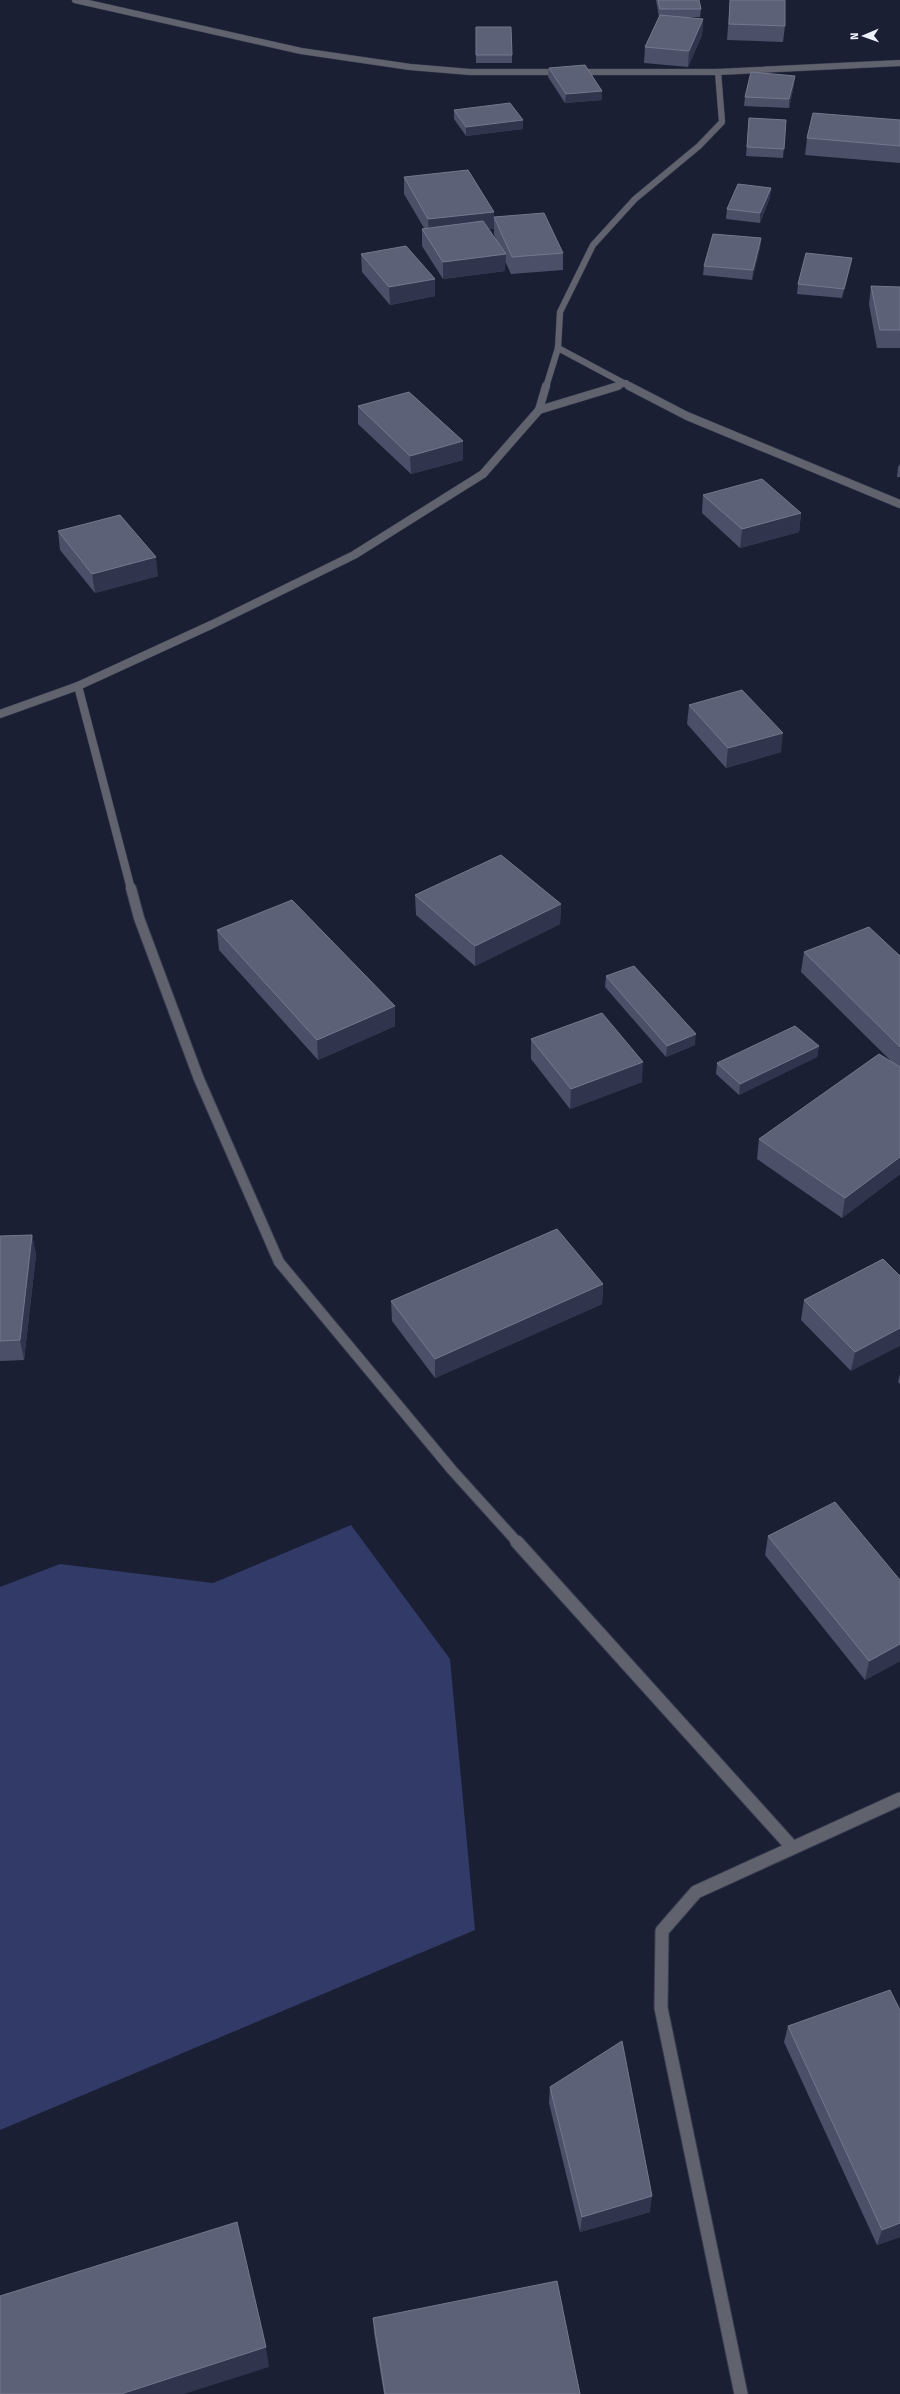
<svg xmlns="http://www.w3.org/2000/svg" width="900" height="2394" viewBox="0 0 900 2394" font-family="'Fira Sans',sans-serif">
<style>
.green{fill:#323a67}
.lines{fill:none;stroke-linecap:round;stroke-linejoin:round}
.minor-far3-casing{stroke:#383c50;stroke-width:7}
.minor-far2-casing{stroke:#383c50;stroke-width:9}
.minor-far1-casing{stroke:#383c50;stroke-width:12}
.minor-casing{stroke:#383c50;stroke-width:15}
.minor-far3{stroke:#60636e;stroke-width:6}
.minor-far2{stroke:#60636e;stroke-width:8}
.minor-far1{stroke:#60636e;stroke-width:10}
.minor{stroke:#60636e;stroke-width:13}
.wall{fill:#4b5068}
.shaded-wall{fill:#30354d}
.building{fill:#5d6178;stroke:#73788d}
</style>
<rect width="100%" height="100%" fill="#1a1f34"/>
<!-- green -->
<path class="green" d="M351,1525l99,134 25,271 -475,200v-543l60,-23 153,19z"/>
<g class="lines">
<!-- minor-far3 casing -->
<g class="minor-far3-casing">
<g id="minor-far3">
<path d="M75,0l226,51 109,16 60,5h248l182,-9"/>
<path d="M558,348l73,39"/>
<path d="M546,387l12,-39 2,-36 33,-67 42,-46 64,-53 23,-24 -4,-50"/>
<path d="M614,387l12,-4"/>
</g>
</g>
<!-- minor-far2 casing -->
<g class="minor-far2-casing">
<g id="minor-far2">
<path d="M629,386l58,30 213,88"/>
<path d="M539,410l79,-24"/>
<path d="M78,686l53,203"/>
<path d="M0,714l78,-28 135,-62 141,-69 129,-81 56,-64 7,-24"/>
</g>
</g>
<!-- minor-far1 casing -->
<g class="minor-far1-casing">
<path id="minor-far1" d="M131,888l8,30 60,161 80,183 173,208 66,73"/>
</g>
<!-- minor casing -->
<g class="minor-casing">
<g id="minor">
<path d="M517,1542l275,305"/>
<path d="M741,2394l-80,-386 1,-77 34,-39 204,-93"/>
</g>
</g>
<!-- minor-far3 -->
<use href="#minor-far3" class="minor-far3"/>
<!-- minor-far2 -->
<use href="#minor-far2" class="minor-far2"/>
<!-- minor-far1 -->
<use href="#minor-far1" class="minor-far1"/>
<!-- minor -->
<use href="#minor" class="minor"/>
</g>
<!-- wall -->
<g class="wall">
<path d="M656,0h43l2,9 -1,8h-18l21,2 -1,16 -14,32 -44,-4 1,-16 14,-30z"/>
<path d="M730,0l55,26 -2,16 -56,-2z"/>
<path d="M476,27l36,28v8h-36z"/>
<path d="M549,68l53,32 -37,3 -17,-26z"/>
<path d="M794,85l-5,23 -45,-2 1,-9z"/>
<path d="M454,110l69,19 -57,7 -12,-17z"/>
<path d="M749,118l37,2 -3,38 -37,-2z"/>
<path d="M900,120v43l-95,-8 2,-17z"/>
<path d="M404,177l90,35v17h-5l7,11 -2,-6v-17l69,36v17l-52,4 -6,-13v10l-62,8 -21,-33v-17l2,-1 -20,-34z"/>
<path d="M771,188l-1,9 -10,26 -34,-4 1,-10z"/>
<path d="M761,238l-1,10 -8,32 -49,-5 1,-9z"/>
<path d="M361,254l74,42 -45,9 -28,-33z"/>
<path d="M850,267l-8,31 -45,-4 1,-10z"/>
<path d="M871,286l29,1v61h-23l-8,-44z"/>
<path d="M358,406l105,54 -52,14 -53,-50z"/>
<path d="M900,464v13h-3l1,-10z"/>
<path d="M703,495l98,18 -2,19 -59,16 -38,-35z"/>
<path d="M58,531l100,45 -63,17 -35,-43z"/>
<path d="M689,705l92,47 -55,16 -39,-44z"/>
<path d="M415,895l146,9 -1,20 -85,42 -59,-51z"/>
<path d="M217,930l178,76v20l-77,34 -99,-110z"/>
<path d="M804,952l96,4v218l-58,44 -85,-59 2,-20 132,-78 -90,-89z"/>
<path d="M606,976l89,69 -29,12 -61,-70z"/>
<path d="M531,1039l111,43 -72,27 -39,-50z"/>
<path d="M819,1046l-2,11 -78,38 -23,-21 1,-11z"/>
<path d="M32,1235l4,20 -12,105 -24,1v-125z"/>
<path d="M883,1259l-32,112 -50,-51 3,-20z"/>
<path d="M603,1284l-1,20 -167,74 -43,-57 -1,-20z"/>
<path d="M900,1374v10l-2,-2z"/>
<path d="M768,1536l132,44v81l-35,19 -100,-125z"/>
<path d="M788,2026l112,211 -23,8 -93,-203z"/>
<path d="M550,2087l100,125 -70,20 -31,-129z"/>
<path d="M373,2318l207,76h-196l-10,-61z"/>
</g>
<!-- shaded-wall -->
<g class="shaded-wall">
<path d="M703,19l-1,16 -14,32 1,-16z"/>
<path d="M795,76l-1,9 -5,23v-9z"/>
<path d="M602,91v9l-37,3 1,-9z"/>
<path d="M523,120v9l-57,7v-9z"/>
<path d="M771,188l-1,9 -10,26v-10z"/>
<path d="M494,212v17l-65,7 -1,-17z"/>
<path d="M761,238l-1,10 -8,32 1,-10z"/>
<path d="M506,254l-1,17 -62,8v-17z"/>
<path d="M852,258l-2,9 -8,31 2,-9z"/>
<path d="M435,279v17l-45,9 -1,-18z"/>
<path d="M463,441v19l-52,14 -1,-18z"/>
<path d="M801,513l-2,19 -59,16 2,-19z"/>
<path d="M156,557l2,19 -63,17 -3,-19z"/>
<path d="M783,733l-2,19 -55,16 2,-20z"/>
<path d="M561,904l-1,20 -85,42v-20z"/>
<path d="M395,1006v20l-77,34 -1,-20z"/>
<path d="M696,1034l-1,11 -29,12 1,-11z"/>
<path d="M819,1046l-2,11 -78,38 1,-11z"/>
<path d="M643,1062l-1,20 -72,27 1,-20z"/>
<path d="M900,1157v17l-58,44 3,-20z"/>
<path d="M32,1235l4,20 -12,105 -4,-20z"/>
<path d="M603,1284l-1,20 -167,74v-19z"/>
<path d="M900,1328v18l-49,25 4,-19z"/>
<path d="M900,1644v17l-35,19 4,-19z"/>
<path d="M652,2196l-2,16 -70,20 2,-15z"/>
<path d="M900,2223v14l-23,8 5,-15z"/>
<path d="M266,2347l3,20 -85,27h-63z"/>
</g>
<!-- building -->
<g class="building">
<path d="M658,0h41l2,9h-41z"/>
<path d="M730,0h55v26l-56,-2z"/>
<path d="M660,15l43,4 -14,32 -44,-4z"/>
<path d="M476,27h35l1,28h-36z"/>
<path d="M585,65l17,26 -36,3 -17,-26z"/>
<path d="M751,72l44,4 -6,23 -44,-2z"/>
<path d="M510,103l13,17 -57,7 -12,-17z"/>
<path d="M813,113l87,7v26l-93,-8z"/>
<path d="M749,118l37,2 -2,29 -37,-2z"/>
<path d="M468,170l26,42 -66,7 -24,-42z"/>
<path d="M738,184l33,4 -11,25 -33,-4z"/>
<path d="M544,213l19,40 -51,4 -18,-40z"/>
<path d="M483,221l23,33 -63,8 -21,-33z"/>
<path d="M713,234l48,4 -8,32 -49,-4z"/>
<path d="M406,246l29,33 -46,8 -28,-33z"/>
<path d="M806,253l46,5 -8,31 -46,-5z"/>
<path d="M871,286l29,1v43h-20z"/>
<path d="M409,392l54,49 -53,15 -52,-50z"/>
<path d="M762,479l39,34 -59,16 -39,-34z"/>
<path d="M120,515l36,42 -64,17 -34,-43z"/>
<path d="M742,690l41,43 -55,15 -39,-43z"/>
<path d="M501,855l60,49 -86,42 -60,-51z"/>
<path d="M292,900l103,106 -78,34 -100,-110z"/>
<path d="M869,927l31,29v91l-96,-95z"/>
<path d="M634,966l62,68 -29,12 -61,-70z"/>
<path d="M602,1013l41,49 -72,27 -40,-50z"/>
<path d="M795,1026l24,20 -79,38 -23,-21z"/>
<path d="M879,1054l21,13v90l-55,41 -86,-59z"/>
<path d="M557,1229l46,55 -168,75 -44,-58z"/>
<path d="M32,1235l-12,105 -20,1v-105z"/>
<path d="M883,1259l17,17v52l-45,24 -51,-52z"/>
<path d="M835,1502l65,78v64l-31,17 -101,-125z"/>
<path d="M890,1990l10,20v213l-18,7 -94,-204z"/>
<path d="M622,2041l30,155 -70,21 -32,-130z"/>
<path d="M237,2222l29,125 -145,47h-121v-98z"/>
<path d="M557,2281l23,113h-195l-12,-76z"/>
</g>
<!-- north arrow -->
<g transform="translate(864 36) rotate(268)" stroke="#1a1f34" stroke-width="3" paint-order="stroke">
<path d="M0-3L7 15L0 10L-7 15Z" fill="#edf0fd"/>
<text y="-6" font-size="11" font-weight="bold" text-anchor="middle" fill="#edf0fd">N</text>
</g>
</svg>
